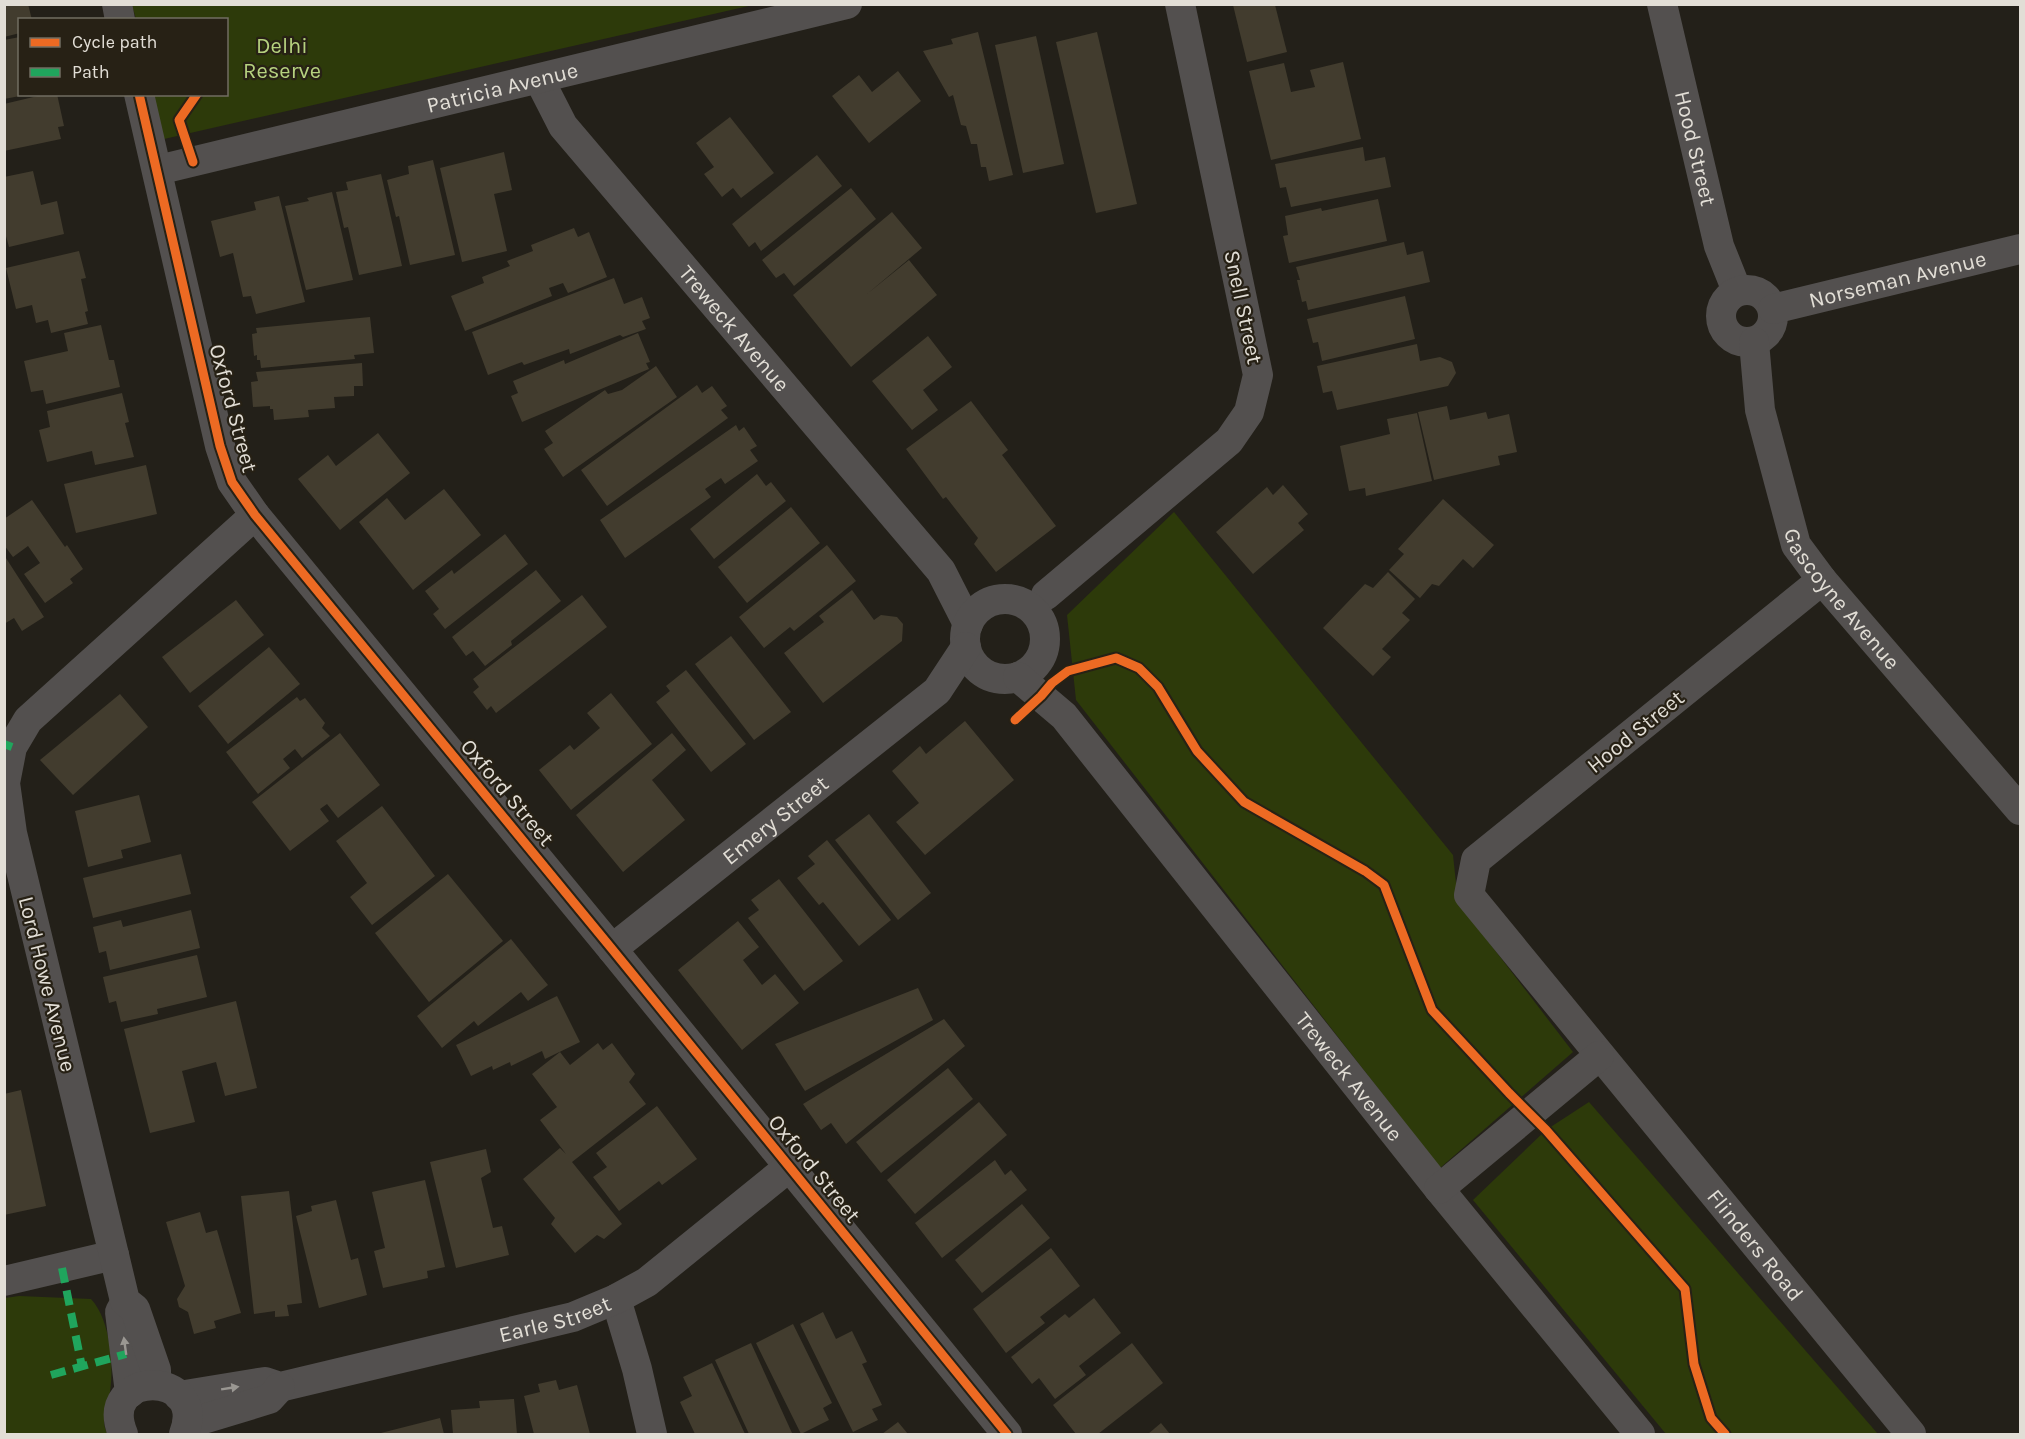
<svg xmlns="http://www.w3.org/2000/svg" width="2025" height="1439" viewBox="0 0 2025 1439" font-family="Karla,sans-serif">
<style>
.green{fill:#2d3a0a}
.building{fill:#423c2e}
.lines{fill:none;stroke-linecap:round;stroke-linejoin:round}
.minor{stroke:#53504f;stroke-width:30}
.quiet{stroke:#20a55d;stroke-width:8;stroke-dasharray:15 8;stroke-linecap:butt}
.cycleway-casing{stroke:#272115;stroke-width:13}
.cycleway{stroke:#ed6a23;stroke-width:9}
.oneway{fill:#9a9792}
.labels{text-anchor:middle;stroke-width:4.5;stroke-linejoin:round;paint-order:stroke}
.park-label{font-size:22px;fill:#b6d27f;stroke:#272115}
.street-label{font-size:22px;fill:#e2ded6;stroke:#272115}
</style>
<rect width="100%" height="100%" fill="#232019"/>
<!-- green -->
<g class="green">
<path d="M132,5h621l-589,134 -11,-44 73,-1v-74l-90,-1z"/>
<path d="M1174,512l279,343 5,47 115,150 -133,116 -364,-468 -9,-85z"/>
<path d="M1589,1102l289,332h-212l-193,-234 73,-70z"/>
<path d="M19,1296l72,3c20,21 24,71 18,99 -2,12 -9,25 -1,36h-103v-136z"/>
</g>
<!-- building -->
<g class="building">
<path d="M4,4h24l4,16h-12v13l-16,4z"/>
<path d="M1233,5h42l12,47 -40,10z"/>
<path d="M978,32l35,143 -24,6 -3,-14h-5l-4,-23h-6l-5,-18 -5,-1 -8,-30 -4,2 -26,-46 30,-7 -2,-5z"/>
<path d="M1097,32l40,172 -41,9 -40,-171z"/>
<path d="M1036,36l28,128 -41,9 -28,-128z"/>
<path d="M20,37v59l-16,3v-59z"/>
<path d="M1343,62l18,77 -90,21 -22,-89 35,-8 7,29 24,-5 -5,-17z"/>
<path d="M898,71l23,30 -52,42 -37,-47 27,-21 13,17z"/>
<path d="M46,94h11l7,32 -6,1 3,12 -57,12v-47z"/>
<path d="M730,117l44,56 -33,25 -8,-10 -11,9 -18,-23 10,-7 -18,-24z"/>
<path d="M1363,147l2,14 20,-4 6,30 -100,20 -5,-20 -6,1 -5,-24z"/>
<path d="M504,152l8,38 -18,4 13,57 -45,11 -22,-94z"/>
<path d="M817,155l25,31 -81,65 -6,-9 -6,5 -17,-23z"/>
<path d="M433,160l22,95 -45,10 -11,-49 -3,1 -9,-37 22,-6 -1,-8z"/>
<path d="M33,171l8,34 16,-4 7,33 -55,13 -5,-18v-52z"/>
<path d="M381,174l21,92 -43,9 -11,-48 -4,1 -8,-36 12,-2 -2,-8z"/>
<path d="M851,188l25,31 -82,67 -10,-13 -8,5 -14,-18z"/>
<path d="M332,192l21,88 -47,10 -21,-84 24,-5 -2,-3z"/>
<path d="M279,196l26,106 -49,12 -5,-18 -8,1 -10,-44 -13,4 -9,-36 45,-11 -2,-8z"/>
<path d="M1378,199l9,42 -98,22 -6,-27 5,-1 -3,-19 36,-8 1,3z"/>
<path d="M892,212l30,36 -55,46 42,-34 28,35 -86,72 -58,-72z"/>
<path d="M574,228l4,9 11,-5 18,45 -39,16 -5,-10 -14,5 3,8 -87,35 -14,-35 33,-13 -2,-6 28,-11 -3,-5 26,-10 -2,-6z"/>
<path d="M1404,242l3,13 16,-4 7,31 -122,28 -2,-9 -4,1 -5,-22h3l-4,-13z"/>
<path d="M79,251l7,27 -5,1 7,32 -3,1 3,12 -37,9 -3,-13 -12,3 -4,-18 -16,4 -10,-41z"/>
<path d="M614,278l10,26 18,-7 8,21 -8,3 4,8 -23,8 -3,-2 -50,19 -1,-5 -45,16 -2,-3 -34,13 -16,-43z"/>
<path d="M1405,296l10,43 -93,22 -4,-19 -5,1 -6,-24z"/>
<path d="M370,317l4,36 -20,2 1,4 -94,9 -1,-8h-3v-5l-3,1 -2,-22 5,-1 -1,-5z"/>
<path d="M101,325l8,35h5l6,27 -74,17 -3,-14 -12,2 -7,-31 44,-10 -4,-18z"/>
<path d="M638,333l12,29 -4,1 3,6 -127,53 -11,-26 7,-3 -5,-12 51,-21 1,4z"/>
<path d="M928,336l24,31 -29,23 15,20 -26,20 -40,-49z"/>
<path d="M1417,344l3,17 20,-4 12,5 4,11 -8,13 -111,24 -5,-19 -9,2 -6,-27z"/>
<path d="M362,363l1,23h-9v10l-20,1 1,11 -27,2 1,7 -35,3 -1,-11h-3v-3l-17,1 -2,-25 7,-1 -2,-9z"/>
<path d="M656,366l21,31 -114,80 -19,-28 9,-6 -8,-12 60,-41 3,4 14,-4z"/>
<path d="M697,385l5,8 10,-7 15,20 -6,4 7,8 -121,88 -26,-36z"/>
<path d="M122,393l7,29 -4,1 9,34 -39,8 -3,-14 -45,11 -8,-32 11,-3 -3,-16z"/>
<path d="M971,401l37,49 -6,5 54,71 -60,46 -22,-28 4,-6 -32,-41 -3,2 -37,-50z"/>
<path d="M1447,406l3,14 36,-8 2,7 21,-5 8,38 -19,4 2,9 -66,15 -16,-68z"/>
<path d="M1417,413l15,68 -66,15 -1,-8 -16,3 -9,-45 50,-12 -3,-15z"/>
<path d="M736,425l3,6 5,-4 13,19 -7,4 8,11 -33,23 -4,-6 -16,11 6,8 -86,61 -25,-38z"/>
<path d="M378,433l32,40 -70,57 -42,-51 30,-24 8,11z"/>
<path d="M146,465l11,49 -81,19 -12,-49z"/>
<path d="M757,474l9,12 5,-4 15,19 -72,58 -24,-30z"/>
<path d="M1283,485l25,29 -10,9 6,7 -51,44 -37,-42 51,-45 6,8z"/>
<path d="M444,489l37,46 -68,55 -54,-68 28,-24 18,22z"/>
<path d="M1443,499l51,46 -21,23 -10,-9 -24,27 -7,-2 -12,14 -31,-28 15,-16 -6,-5z"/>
<path d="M32,500l33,47 2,-2 16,24 -13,10 3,4 -28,20 -21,-29 16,-11 -12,-17 -15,11 -9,-12v-26z"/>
<path d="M791,507l29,36 -73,60 -29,-36z"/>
<path d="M505,534l23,30 -83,65 -12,-15 6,-5 -14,-18 27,-21 2,4z"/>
<path d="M827,545l29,36 -62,50 -4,-4 -26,21 -25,-31z"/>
<path d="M4,555l40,62 -22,14 -8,-13 -10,6z"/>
<path d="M536,570l25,31 -50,40 1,4 -27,21 -12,-15 -7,5 -14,-19z"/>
<path d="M1388,572l27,27 -13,14 8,7 -28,29 9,8 -18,19 -50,-48 42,-44 8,4z"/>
<path d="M852,590l22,30 7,-5 16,2 6,7 -1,17 -79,62 -39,-50 40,-31 -5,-6z"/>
<path d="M582,595l25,32 -111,86 -5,-7 -4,4 -14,-18 6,-5 -6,-8z"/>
<path d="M236,600l28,35 -74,58 -28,-36z"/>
<path d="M731,636l60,76 -37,28 -59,-76z"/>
<path d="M269,647l31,37 -72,60 -30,-38z"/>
<path d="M686,670l60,74 -35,28 -55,-70 14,-11 -4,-5z"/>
<path d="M611,693l41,51 -81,66 -32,-40 31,-25 4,5 26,-22 -13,-15z"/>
<path d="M120,694l28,33 -75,68 -33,-35z"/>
<path d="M297,697l3,4 5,-3 20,25 -3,5 8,8 -28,22 -7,-9 -12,10 7,9 -32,26 -32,-42z"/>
<path d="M965,721l49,59 -89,75 -29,-33 23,-19 -27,-32 28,-25 6,8z"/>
<path d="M340,733l40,52 -42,33 -11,-14 -7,5 9,12 -39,30 -38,-49z"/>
<path d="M672,733l14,17 -34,30 33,40 -62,52 -47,-57z"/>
<path d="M139,795l12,47 -30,8 2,8 -35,9 -13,-56z"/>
<path d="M382,806l53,70 -63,49 -22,-28 17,-14 -31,-42z"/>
<path d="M869,814l62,79 -33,27 -63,-80z"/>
<path d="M827,840l64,80 -32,26 -36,-44 -4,3 -22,-27 18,-14 -7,-8z"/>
<path d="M181,854l10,40 -98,24 -10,-40z"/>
<path d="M448,874l55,67 -74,61 -54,-69z"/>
<path d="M779,879l64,82 -39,30 -56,-73 11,-8 -8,-10z"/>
<path d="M191,910l9,38 -90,22 -4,-19 -7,2 -6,-26 28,-7 2,7z"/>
<path d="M738,921l21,26 -16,13 19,25 13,-11 24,29 -57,47 -64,-80z"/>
<path d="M511,939l37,46 -20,16 -7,-9 -43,34 -4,-5 -32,27 -25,-32z"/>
<path d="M197,955l10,42 -50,12 1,5 -37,8 -5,-21 -7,2 -6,-26z"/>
<path d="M918,988l15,32 -128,71 -30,-47z"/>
<path d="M557,996l23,46 -35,17 -3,-8 -31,15 -1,-4 -17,8 -1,-4 -21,10 -15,-31z"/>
<path d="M236,1001l21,87 -32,8 -9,-34 -34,9 13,51 -45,11 -26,-104z"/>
<path d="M944,1019l21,27 -119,98 -15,-21 -10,7 -18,-26z"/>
<path d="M598,1043l5,7 9,-7 23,31 -6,8 17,22 -74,58 50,62 -18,15 -7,-4 -22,18 -24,-29 4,-6 -32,-39 37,-31 6,6 -26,-34 17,-13 -25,-33 28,-22 10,13z"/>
<path d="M948,1068l25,31 -92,74 -25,-31z"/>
<path d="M21,1090l25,116 -42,9v-121z"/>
<path d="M979,1102l28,33 -92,79 -28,-34z"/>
<path d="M657,1106l40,53 -35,26 -3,-4 -40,30 -26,-34 14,-10 -11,-14z"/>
<path d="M486,1149l5,23 -10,6 12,50 9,-2 7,29 -53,13 -26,-106z"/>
<path d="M995,1160l10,15 6,-5 16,20 -85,68 -27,-35z"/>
<path d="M425,1180l20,87 -18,4 1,7 -45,10 -9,-37 11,-3 -13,-56z"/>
<path d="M289,1191l13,112 -15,2 2,11 -14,1v-6l-21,3 -13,-118z"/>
<path d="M336,1200l15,60 7,-2 9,37 -48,13 -23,-92 16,-5 -1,-5z"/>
<path d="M1022,1204l28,34 -68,55 -27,-33z"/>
<path d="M200,1212l6,21 11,-3 24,83 -27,8 2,7 -22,6 -6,-22 -9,-5 -2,-8 8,-13 -19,-64z"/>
<path d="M1051,1248l29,38 -40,31 5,6 -39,30 -33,-44z"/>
<path d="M1094,1298l27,35 -42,33 7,9 -31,24 -16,-21 -7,6 -21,-27 54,-43 4,4z"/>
<path d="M823,1312l13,27 16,-8 15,31 -5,2 20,41 -10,4 6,11 -25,12 -53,-108z"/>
<path d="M793,1324l39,79 -9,5 6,12 -28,14 -45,-91z"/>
<path d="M751,1343l41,90 -2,1h-41l-34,-74z"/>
<path d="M1132,1343l31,40 -65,51h-22l-23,-29z"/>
<path d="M712,1363l33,71h-50l-15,-32 12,-6 -9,-19z"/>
<path d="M556,1380l3,10 18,-5 13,49h-56l-10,-38 16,-4 -2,-8z"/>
<path d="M514,1399l3,35h-64l-2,-24 29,-2 -1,-7z"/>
<path d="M440,1418l4,16h-67z"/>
<path d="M898,1422l10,12h-26z"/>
<path d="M1161,1423l9,11h-22z"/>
</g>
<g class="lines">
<!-- minor -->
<g class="minor">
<path d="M117,4l3,16"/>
<path id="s1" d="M1662,4l57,242 18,45"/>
<path id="s2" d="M539,79l24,47 378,445 27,53"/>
<path d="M139,94l81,352 12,36 23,33 357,434 395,485"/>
<path id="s3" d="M158,170l689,-166"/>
<circle cx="1747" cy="316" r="26"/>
<path id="s4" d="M1773,309l247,-60"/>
<path id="s5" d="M1754,342l6,68 36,135 26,35 198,230"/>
<path id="s6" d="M1822,580l-346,280 -7,35 442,539"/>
<path d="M1046,595l183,-154 20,-29 9,-37 -78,-371"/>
<circle cx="1005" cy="639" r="40"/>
<path id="s7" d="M1018,677l46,39 375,473 201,245"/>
<path id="s8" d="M612,949l325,-258 29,-44"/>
<path d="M1439,1189l160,-133"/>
<path d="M4,1281l110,-26"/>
<path d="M616,1299l21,70 15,65"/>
<path d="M124,1305l-4,7 10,81"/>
<path d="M156,1384v-14l-21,-61 -10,-8 -11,-46 -102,-422 -7,-50 7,-36 16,-27 227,-205"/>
<path id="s9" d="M179,1396l86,-14 15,5 293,-70 43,-18 31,-17 142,-115"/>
<path d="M187,1424l82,-25 11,-12"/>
<path d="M123,1434c-27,-65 86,-65 61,0"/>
</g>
<!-- quiet -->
<g class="quiet">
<path d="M4,744l8,3"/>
<path d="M62,1268l20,99"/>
<path d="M51,1375l75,-21"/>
</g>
<!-- cycleway casing -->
<g class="cycleway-casing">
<g id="cycleway">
<path d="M139,94l81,352 12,36 23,33 357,434 395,485"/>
<path d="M193,162l-14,-42 18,-26"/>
<path d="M1015,720l26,-24 11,-13 16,-12 48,-13 23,10 19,19 39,64 47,51 121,69 19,14 48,125 77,83 37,37 139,159 9,75 17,54 14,16"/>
</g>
</g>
<!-- cycleway -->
<use href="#cycleway" class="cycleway"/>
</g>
<!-- one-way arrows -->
<defs><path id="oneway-solid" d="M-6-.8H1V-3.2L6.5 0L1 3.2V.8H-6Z" transform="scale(1.5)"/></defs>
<g class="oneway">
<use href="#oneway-solid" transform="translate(125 1346) rotate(-98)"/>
<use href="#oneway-solid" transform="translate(230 1388) rotate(-9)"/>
</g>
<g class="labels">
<!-- park labels -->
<g class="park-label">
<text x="282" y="53">Delhi<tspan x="282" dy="25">Reserve</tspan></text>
</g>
<!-- street labels -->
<g class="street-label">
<text dy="8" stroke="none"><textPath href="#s3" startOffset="354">Patricia Avenue</textPath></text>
<text dy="8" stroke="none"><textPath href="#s1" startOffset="148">Hood Street</textPath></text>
<text dy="8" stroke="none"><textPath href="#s4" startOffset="128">Norseman Avenue</textPath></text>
<text transform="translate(1244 307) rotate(78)" y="8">Snell Street</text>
<text dy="8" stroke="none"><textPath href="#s2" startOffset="318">Treweck Avenue</textPath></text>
<text transform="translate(234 408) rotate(75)" y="8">Oxford Street</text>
<text dy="8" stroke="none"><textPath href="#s5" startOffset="278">Gascoyne Avenue</textPath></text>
<text transform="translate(1635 731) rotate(-39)" y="8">Hood Street</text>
<text transform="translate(508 792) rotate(50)" y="8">Oxford Street</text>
<text dy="8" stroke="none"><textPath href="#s8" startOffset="208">Emery Street</textPath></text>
<text transform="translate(48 984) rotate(76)" y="8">Lord Howe Avenue</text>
<text dy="8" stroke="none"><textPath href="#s7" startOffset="520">Treweck Avenue</textPath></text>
<text transform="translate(815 1168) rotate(51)" y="8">Oxford Street</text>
<text dy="8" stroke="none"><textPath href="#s6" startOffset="933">Flinders Road</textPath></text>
<text dy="8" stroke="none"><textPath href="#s9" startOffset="386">Earle Street</textPath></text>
</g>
</g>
<!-- border -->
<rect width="2025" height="1439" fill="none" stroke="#e2ded6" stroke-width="12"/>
<!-- legend -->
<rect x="18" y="18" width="210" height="78" fill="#272115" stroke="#726d62" stroke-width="1.5"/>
<rect x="30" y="38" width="30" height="9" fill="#ed6a23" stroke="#726d62" stroke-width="1.5"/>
<text x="72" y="48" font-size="18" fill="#e2ded6">Cycle path</text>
<rect x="30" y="68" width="30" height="9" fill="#20a55d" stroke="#726d62" stroke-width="1.5"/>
<text x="72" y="78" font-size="18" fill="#e2ded6">Path</text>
</svg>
